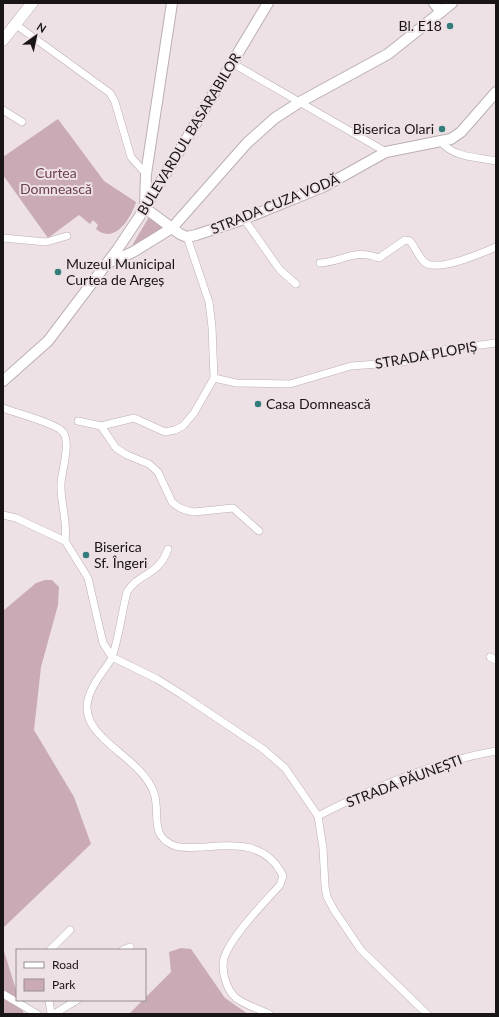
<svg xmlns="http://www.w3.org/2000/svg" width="499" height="1017" viewBox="0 0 499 1017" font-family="Lato,sans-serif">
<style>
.green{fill:#c9aab5}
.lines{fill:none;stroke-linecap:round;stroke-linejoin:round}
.street-casing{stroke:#bbafb3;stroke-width:8}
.secondary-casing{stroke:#bbafb3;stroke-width:12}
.primary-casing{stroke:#bbafb3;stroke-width:12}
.street{stroke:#fff;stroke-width:7}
.secondary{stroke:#fff;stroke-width:10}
.primary{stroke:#fff;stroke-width:11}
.poi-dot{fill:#337c7a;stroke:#ede1e5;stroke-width:1.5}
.labels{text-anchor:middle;stroke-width:4;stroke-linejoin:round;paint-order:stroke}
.poi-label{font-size:14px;fill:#191416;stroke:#ede1e5;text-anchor:start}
.street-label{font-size:14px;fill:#191416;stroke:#ede1e5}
.park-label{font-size:14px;fill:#6d3e51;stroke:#ede1e5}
</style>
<rect width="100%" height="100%" fill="#ede1e5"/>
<!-- green -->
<g class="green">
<path d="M58,119l46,62 32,21c-5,16 -21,43 -40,27l2,-4 -5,-5 -3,4 -11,-9 -31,23 -45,-63v-18z"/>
<path d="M149,217l15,11 -33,20 2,-4z"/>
<path d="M45,580h7l7,7 -1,18 -17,62 -7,63 40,67 17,47 -88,84v-317l33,-28z"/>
<path d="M3,948l14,45v7h2l5,14h-21z"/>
<path d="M181,948l10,1 34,49 23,16h-119l42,-42 -2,-20z"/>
</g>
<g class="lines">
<!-- street casing -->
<g class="street-casing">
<g id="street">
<path d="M15,24l95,69 5,9 16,55 15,17"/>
<path d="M232,63l154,89"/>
<path d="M3,110l19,12"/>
<path d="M441,142c14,16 36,15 55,19"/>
<path d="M244,219l36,51 16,14"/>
<path d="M3,238l43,4 21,-6"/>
<path d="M320,263c23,-1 33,-15 59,-5l26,-18 5,1c5,6 9,16 14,21 13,11 58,-9 72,-15"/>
<path d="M214,378l22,5 54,1 61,-18 40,-3 17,-2 34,-11 54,-7"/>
<path d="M3,408c12,5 53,15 60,24 8,11 -1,38 -2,51 -1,20 7,38 4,58"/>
<path d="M78,421l23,5 33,-8 31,14 10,-2 8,-4 11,-13 20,-35 -2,-51 -3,-25 -22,-65"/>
<path d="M101,426l15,22 11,7 22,9 9,8 14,30c6,6 14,9 22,10l39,-4 26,23"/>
<path d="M3,515l13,3 49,23 23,37 15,65 9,14 45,22 24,15 82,55 22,19 33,48 5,32 2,38 2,11 7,13 27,40 66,64"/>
<path d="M168,549c-10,28 -29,23 -41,43 -5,19 -8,46 -15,65 -2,6 -8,12 -11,17 -17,24 -21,42 2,64 17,17 43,32 51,55 7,20 -6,43 21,53 9,3 20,1 30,1 32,-3 62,-4 78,29l-3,9c-16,18 -49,51 -56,73 -3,13 2,31 12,40 9,7 23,11 33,16"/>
<path d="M490,657l6,3"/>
<path d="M318,816c56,-29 115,-54 178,-65"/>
<path d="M50,950l20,-20"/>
<path d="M123,950l7,-3"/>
<path d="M3,994l34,20"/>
<path d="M49,1000l2,14"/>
<path d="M54,1014l23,-14"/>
</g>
</g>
<!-- secondary casing -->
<g class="secondary-casing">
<g id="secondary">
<path d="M434,3l7,9"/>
<path d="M145,207l1,-33 26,-171"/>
<path d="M145,208l35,26 7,3 9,-2 48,-16 81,-33 61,-34 65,-13 10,-7 35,-40"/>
<path d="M108,263l25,-11 39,-24 75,-85 28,-25 25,-16 88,-48 64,-51"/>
<path d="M3,381l45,-40 69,-91 28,-42 123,-205"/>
</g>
</g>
<!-- primary casing -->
<g class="primary-casing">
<path id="primary" d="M3,40l29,-37"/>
</g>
<!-- street -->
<use href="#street" class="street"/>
<!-- secondary -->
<use href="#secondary" class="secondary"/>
<!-- primary -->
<use href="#primary" class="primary"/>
</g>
<!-- markers -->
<g class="poi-dot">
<circle cx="450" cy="26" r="4"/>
<circle cx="442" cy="129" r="4"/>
<circle cx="58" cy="272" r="4"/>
<circle cx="258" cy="404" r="4"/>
<circle cx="86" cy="555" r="4"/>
</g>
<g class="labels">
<!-- poi labels -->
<g class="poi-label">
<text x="442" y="31" text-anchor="end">Bl. E18</text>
<text x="434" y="134" text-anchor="end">Biserica Olari</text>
<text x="66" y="269">Muzeul Municipal<tspan x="66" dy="16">Curtea de Argeș</tspan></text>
<text x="266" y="409">Casa Domnească</text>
<text x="94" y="552">Biserica<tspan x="94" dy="16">Sf. Îngeri</tspan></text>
</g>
<!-- street labels -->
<g class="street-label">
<text transform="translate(189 134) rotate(-59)" y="5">BULEVARDUL BASARABILOR</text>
<text transform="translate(275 204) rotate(-22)" y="5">STRADA CUZA VODĂ</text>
<text transform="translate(426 355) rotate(-10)" y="5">STRADA PLOPIȘ</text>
<text transform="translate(404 781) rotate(-21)" y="5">STRADA PĂUNEȘTI</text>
</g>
<!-- park labels -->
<g class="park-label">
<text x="56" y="178">Curtea<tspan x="56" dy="16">Domnească</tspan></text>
</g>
</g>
<!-- border -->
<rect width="499" height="1017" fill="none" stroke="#191416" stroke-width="8"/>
<!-- legend -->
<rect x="16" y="949" width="130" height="52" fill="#ede1e5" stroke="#988f92"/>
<rect x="24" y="962" width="20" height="6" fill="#ffffff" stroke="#988f92"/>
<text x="52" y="969" font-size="12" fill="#191416">Road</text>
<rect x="24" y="979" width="20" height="12" fill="#c9aab5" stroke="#988f92"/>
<text x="52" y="989" font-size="12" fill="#191416">Park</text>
<!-- north arrow -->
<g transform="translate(36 36) rotate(33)" stroke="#ede1e5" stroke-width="3" paint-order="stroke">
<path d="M0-3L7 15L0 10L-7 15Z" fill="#191416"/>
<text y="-6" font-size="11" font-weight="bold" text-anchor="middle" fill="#191416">N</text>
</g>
</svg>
